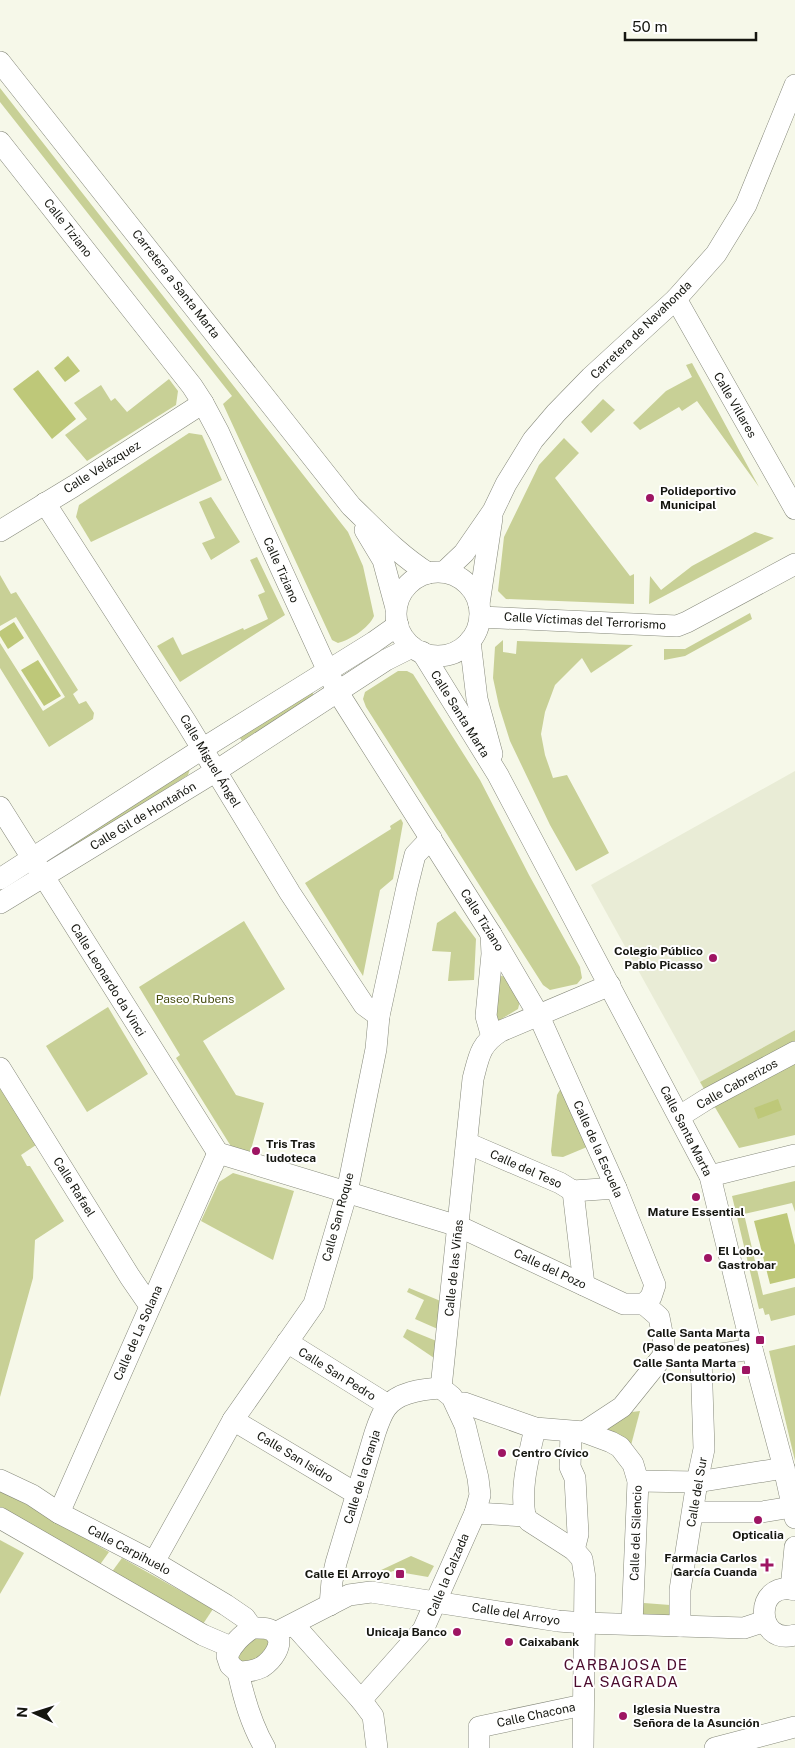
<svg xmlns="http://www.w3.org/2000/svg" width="795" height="1748" viewBox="0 0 795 1748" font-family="'Public Sans',sans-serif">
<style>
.built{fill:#e9ecd6}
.green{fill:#c8d096}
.water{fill:#bec879}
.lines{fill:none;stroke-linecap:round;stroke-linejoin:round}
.minor-casing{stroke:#86897b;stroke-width:22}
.minor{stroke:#fff;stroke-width:21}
.poi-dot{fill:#9e1563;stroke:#fff;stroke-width:2}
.labels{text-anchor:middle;stroke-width:4;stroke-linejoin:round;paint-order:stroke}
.street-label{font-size:12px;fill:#151610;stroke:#fff}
.poi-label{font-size:12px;font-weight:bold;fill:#151610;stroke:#fff;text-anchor:start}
.park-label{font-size:12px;fill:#474d11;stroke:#fff}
.quarter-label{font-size:15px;letter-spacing:1px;fill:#4c0c2e;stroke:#fff}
</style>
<rect width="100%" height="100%" fill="#f6f8e9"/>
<!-- built -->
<path class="built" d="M795,771v259l-95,52 -109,-197z"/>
<!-- green -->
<g class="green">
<path d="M0,88l348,444 15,34 11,50c-5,12 -24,24 -36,27l-6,-3 -109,-236 9,-8 -232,-294z"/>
<path d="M692,363l67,124 -62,-86 -15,10 -3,-4 -39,23 -7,-7 33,-32 26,-14 -6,-12z"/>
<path d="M169,379l9,12 -2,14 -89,56 -22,-26 22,-16 -13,-16 27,-18 10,16 4,-3 12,14z"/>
<path d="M603,399l12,11 -24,23 -10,-11z"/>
<path d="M189,433l13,2 20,45 -131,62 -15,-25 3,-12z"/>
<path d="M564,438l15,15 -24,25 75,98 4,-2v30l-128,-5 -8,-8 6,-54 35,-72z"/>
<path d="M211,497l29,45 -29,18 -9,-17 13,-5 -16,-36z"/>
<path d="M755,532l19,6 -125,66 1,-28 11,14 31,-24z"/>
<path d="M257,557l28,58 -105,67 -23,-36 16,-9 9,18 61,-27 1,2 24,-11 -10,-24 7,-3 -15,-32z"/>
<path d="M0,575l11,19 5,-2 62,98 -5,4 6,10 7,-3 8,12 -1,6 -44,28 -49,-79v-25l43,68 22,-14 -49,-80 -16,9z"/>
<path d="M750,613l2,6 -67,37 -21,4v-11h21z"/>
<path d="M503,640v12l13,2 1,-13 116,4 -42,28 -9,-15 -27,27 -10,27 -4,22 4,21 8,23 14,-3 42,78 -33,18 -26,-46 -40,-84 -11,-35 -6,-28 2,-31z"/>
<path d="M398,671h9l6,3 67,106 49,95 51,92 2,11 -5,6 -27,6 -7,-5 -177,-278 -3,-8 2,-7z"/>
<path d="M313,691v5l-71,45 -4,-6z"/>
<path d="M190,769l-2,6 -116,74 -4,-6z"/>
<path d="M401,819l2,4 -10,56 -13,11 -17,86 -58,-93 86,-54 -1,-3z"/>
<path d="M455,911l21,28 -2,41 -26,1 3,-29 -19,-1 5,-28z"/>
<path d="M244,921l41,68 -82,52 33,54 28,8 -14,50 -18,-5 -56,-90 4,-3 -41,-68z"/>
<path d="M499,975l6,2 15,24 -2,8 -20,12 -5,-4z"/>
<path d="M108,1007l40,67 -61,38 -41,-66z"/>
<path d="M795,1030v105l-56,13 -39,-66z"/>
<path d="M0,1079l39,64 -18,12 6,11h3l34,55 -29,19 -2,38 -33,119z"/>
<path d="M561,1088l26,59 -24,10 -11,-1 -1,-5 6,-56z"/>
<path d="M233,1173l61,18 -21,69 -72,-39 18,-39z"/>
<path d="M795,1181v31l-3,-9 -48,11 19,81 32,-8v28l-24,6 -2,-7 -4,1 -2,-7 -4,1 -27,-113z"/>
<path d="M409,1288l34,14 -3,28 -25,-11 9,-19 -17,-8z"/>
<path d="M407,1329l32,13 -2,18 -34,-23z"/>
<path d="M795,1345v116l-26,-110z"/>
<path d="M640,1411l-10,38 -25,-18 27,-19z"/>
<path d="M0,1489l7,4 102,59 -10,14 -99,-56z"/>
<path d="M0,1540l24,13 -24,41z"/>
<path d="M411,1556l23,10 -6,11 -35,-6 -11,5 -3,-5z"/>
<path d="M122,1558l91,51 -10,15 -92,-51z"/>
<path d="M644,1603l26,2 4,12 -35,-2 1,-7z"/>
<path d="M252,1638h15l2,8 -10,12 -16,5 -6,-6z"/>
</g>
<!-- water -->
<g class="water">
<path d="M68,356l12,15 -15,11 -11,-14z"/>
<path d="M38,370l38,49 -24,20 -39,-50z"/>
<path d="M14,622l10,16 -16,11 -8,-13v-5z"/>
<path d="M38,660l23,36 -17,10 -23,-36z"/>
<path d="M778,1099l4,11 -24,9 -4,-11z"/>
<path d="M787,1213l8,32v33l-25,6 -16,-63z"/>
</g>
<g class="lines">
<!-- minor casing -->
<g class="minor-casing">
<g id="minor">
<path d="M0,62l351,444c25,24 48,49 77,67"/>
<path d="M0,142l192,244 11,17 16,30 118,258 154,243 47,80 78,174 39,97 -4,12 -7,7h-20l-166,-78 -240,-73"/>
<path d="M676,299l119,210"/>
<path d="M45,503l141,219 104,171 74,112 15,11"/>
<path d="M365,530l18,30 13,48"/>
<path d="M0,531l74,-45 129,-83"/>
<path d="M444,572l20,-19 29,-42 13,-27 27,-44 23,-27 35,-36 85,-78 40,-45 30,-49 49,-120"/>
<circle cx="438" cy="614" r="42"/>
<path d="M479,604l13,-86"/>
<path d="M480,617l197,9 10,-4 108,-58"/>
<path d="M470,641l7,58 15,55"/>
<path d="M422,652l76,123 212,401 42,173 32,119 11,50"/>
<path d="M0,807l218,346"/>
<path d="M0,879l202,-130 172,-107 24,-17"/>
<path d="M0,903l216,-132 170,-111 26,-13"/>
<path d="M491,934l1,20 -6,62 6,21"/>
<path d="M0,1068l130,209 20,29"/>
<path d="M680,1116l27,-17 88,-47"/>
<path d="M467,1143l93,40 13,8 43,-3"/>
<path d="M710,1176l85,-21"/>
<path d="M573,1191l11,94"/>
<path d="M287,1342l101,63"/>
<path d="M663,1356l38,1 51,-8"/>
<path d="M441,1388l32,-309c6,-23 7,-35 28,-48l109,-46"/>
<path d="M456,1404l8,-1 71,25 49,4 27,10 9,5 13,17 5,17 -6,143"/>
<path d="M233,1420l124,74"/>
<path d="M571,1432l-1,35 5,11 3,56 -4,16"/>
<path d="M584,1432l38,-25 41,-51 1,-13 -5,-26 -15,-13"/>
<path d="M0,1480l32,15 27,18 95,49 72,43 19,13 7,10"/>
<path d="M638,1481l59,1 87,-14"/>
<path d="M693,1512h69l30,-5"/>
<path d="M59,1513l159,-360"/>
<path d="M475,1513l50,3 4,5 45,29 8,9 3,19 -2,170"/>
<path d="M525,1516c-5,-31 4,-59 10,-88"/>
<path d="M0,1518l203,117 28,12"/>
<path d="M154,1562l79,-142 81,-116 33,-112 29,-143 3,-33 28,-129 8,-32 16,-17"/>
<path d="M791,1589l4,-42"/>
<path d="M795,1590c-41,-11 -41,56 0,45"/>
<path d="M330,1605l2,-24 4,-18 39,-130c3,-9 6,-18 11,-25 11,-16 37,-19 55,-20"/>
<path d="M294,1625l67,75 12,16 4,32"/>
<path d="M680,1626v-36l17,-108 7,-33 -3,-92"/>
<path d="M252,1628c8,0 18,-1 23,5 11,11 -4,28 -13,34 -8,4 -15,5 -24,5l-8,-7 -3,-9c6,-13 14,-20 25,-28z"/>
<path d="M275,1633l74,-38 22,-3 187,29 26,2 160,5 21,-7"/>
<path d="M238,1672c6,27 13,52 27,76"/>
<path d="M361,1700l62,-70 52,-117 5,-18 -2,-17 -13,-53 -13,-28 -11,-9"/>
<path d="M479,1748v-21l104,-22"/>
<path d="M715,1748l80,-21"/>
</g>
</g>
<!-- minor -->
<use href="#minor" class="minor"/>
</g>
<!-- markers -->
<g class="poi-dot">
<circle cx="650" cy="498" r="5"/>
<circle cx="713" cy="958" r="5"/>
<circle cx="256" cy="1151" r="5"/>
<circle cx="696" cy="1197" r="5"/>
<circle cx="708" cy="1258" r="5"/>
<rect x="755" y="1335" width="10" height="10" rx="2.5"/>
<rect x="741" y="1365" width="10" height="10" rx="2.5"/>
<circle cx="502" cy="1453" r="5"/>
<circle cx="758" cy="1520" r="5"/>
<path d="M764.5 1557.5h5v5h5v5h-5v5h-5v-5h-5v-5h5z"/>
<rect x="395" y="1569" width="10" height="10" rx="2.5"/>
<circle cx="457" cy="1632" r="5"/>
<circle cx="509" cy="1642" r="5"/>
<circle cx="623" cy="1716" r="5"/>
</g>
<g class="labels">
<!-- street labels -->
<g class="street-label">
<text transform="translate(68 228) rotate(52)" y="4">Calle Tiziano</text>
<text transform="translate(176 284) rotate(52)" y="4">Carretera a Santa Marta</text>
<text transform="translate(641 330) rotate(-44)" y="4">Carretera de Navahonda</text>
<text transform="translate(735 405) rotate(60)" y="4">Calle Villares</text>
<text transform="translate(102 467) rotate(-32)" y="4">Calle Velázquez</text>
<text transform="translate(281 570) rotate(66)" y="4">Calle Tiziano</text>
<text transform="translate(585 621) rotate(3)" y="4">Calle Víctimas del Terrorismo</text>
<text transform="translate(460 714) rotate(58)" y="4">Calle Santa Marta</text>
<text transform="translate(210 761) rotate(59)" y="4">Calle Miguel Ángel</text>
<text transform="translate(143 816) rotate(-31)" y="4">Calle Gil de Hontañón</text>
<text transform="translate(482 920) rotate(58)" y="4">Calle Tiziano</text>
<text transform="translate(108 980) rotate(58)" y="4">Calle Leonardo da Vinci</text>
<text transform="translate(737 1084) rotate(-29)" y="4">Calle Cabrerizos</text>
<text transform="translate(686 1131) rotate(63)" y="4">Calle Santa Marta</text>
<text transform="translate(598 1149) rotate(66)" y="4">Calle de la Escuela</text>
<text transform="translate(526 1169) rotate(24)" y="4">Calle del Teso</text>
<text transform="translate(74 1187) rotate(58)" y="4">Calle Rafael</text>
<text transform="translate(338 1217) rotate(-75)" y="4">Calle San Roque</text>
<text transform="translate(454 1268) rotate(-84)" y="4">Calle de las Viñas</text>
<text transform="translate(550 1269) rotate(25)" y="4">Calle del Pozo</text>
<text transform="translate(138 1333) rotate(-66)" y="4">Calle de La Solana</text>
<text transform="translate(337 1374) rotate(32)" y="4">Calle San Pedro</text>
<text transform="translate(295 1457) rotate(31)" y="4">Calle San Isidro</text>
<text transform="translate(362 1477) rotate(-73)" y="4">Calle de la Granja</text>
<text transform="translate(697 1492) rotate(-80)" y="4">Calle del Sur</text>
<text transform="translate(636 1533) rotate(-88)" y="4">Calle del Silencio</text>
<text transform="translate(129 1550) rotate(28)" y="4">Calle Carpihuelo</text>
<text transform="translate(448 1575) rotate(-67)" y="4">Calle la Calzada</text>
<text transform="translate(516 1614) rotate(9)" y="4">Calle del Arroyo</text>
<text transform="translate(536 1715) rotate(-12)" y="4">Calle Chacona</text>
</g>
<!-- poi labels -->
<g class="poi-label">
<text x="660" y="495">Polideportivo<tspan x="660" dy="14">Municipal</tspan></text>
<text x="703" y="955" text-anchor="end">Colegio Público<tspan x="703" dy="14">Pablo Picasso</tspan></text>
<text x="266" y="1148">Tris Tras<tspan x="266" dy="14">ludoteca</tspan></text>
<text x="696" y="1216" text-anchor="middle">Mature Essential</text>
<text x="718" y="1255">El Lobo.<tspan x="718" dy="14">Gastrobar</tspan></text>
<text x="750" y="1337" text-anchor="end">Calle Santa Marta<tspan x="750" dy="14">(Paso de peatones)</tspan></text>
<text x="736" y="1367" text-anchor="end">Calle Santa Marta<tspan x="736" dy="14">(Consultorio)</tspan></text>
<text x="512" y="1457">Centro Cívico</text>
<text x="758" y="1539" text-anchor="middle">Opticalia</text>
<text x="757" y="1562" text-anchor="end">Farmacia Carlos<tspan x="757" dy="14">García Cuanda</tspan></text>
<text x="390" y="1578" text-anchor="end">Calle El Arroyo</text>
<text x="447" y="1636" text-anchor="end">Unicaja Banco</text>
<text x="519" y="1646">Caixabank</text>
<text x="633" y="1713">Iglesia Nuestra<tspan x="633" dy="14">Señora de la Asunción</tspan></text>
</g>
<!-- park labels -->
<g class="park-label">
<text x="195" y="1003">Paseo Rubens</text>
</g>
<!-- quarter labels -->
<g class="quarter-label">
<text x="626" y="1670">CARBAJOSA DE<tspan x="626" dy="17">LA SAGRADA</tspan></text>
</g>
</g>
<!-- north arrow -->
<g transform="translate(35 1713) rotate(274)" stroke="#ffffff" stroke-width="4" paint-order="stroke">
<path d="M0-4L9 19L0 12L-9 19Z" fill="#151610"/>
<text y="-8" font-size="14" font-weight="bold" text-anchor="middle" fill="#151610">N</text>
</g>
<!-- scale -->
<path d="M625 32v8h131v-8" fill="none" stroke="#151610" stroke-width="2.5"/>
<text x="632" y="32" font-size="15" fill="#151610" stroke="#ffffff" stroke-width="4" paint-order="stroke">50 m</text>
</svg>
